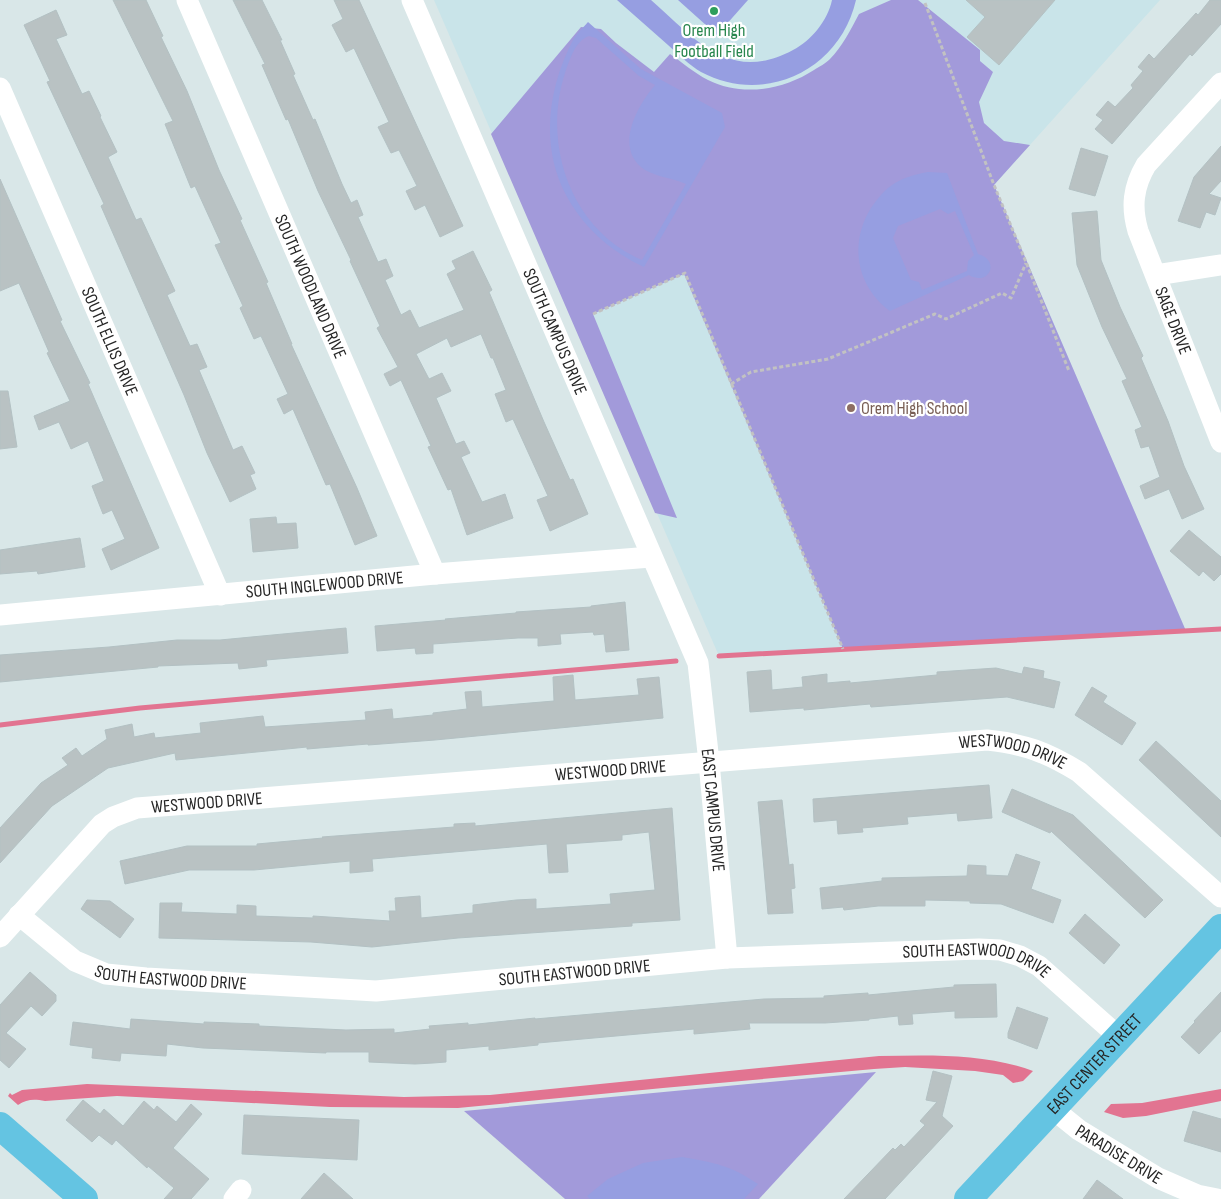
<svg xmlns="http://www.w3.org/2000/svg" width="1221" height="1199" viewBox="0 0 1221 1199" font-family="'Sofia Sans Condensed',sans-serif">
<style>
.education{fill:#c9e4e9}
.green{fill:#a29ada}
.pitch{fill:#969ee1;fill-rule:evenodd}
.water{fill:#e27491}
.lines{fill:none;stroke-linecap:round;stroke-linejoin:round}
.stream{stroke:#e27491;stroke-width:5}
.building{fill:#b9c2c3;stroke:#b3c1c3}
.path{stroke:#c2c2c2;stroke-width:3;stroke-dasharray:4 2.5;stroke-linecap:butt}
.minor{stroke:#fff;stroke-width:21}
.major{stroke:#64c4e2;stroke-width:28}
.leisure-dot{fill:#2e9e5b;stroke:#fff;stroke-width:2}
.education-dot{fill:#8d6e63;stroke:#fff;stroke-width:2}
.labels{text-anchor:middle;stroke-width:4.5;stroke-linejoin:round;paint-order:stroke}
.leisure-label{font-size:18px;fill:#27864d;stroke:#fff}
.street-label{font-size:18px;fill:#262626;stroke:#fff}
.education-label{font-size:18px;fill:#785e54;stroke:#fff;text-anchor:start}
</style>
<rect width="100%" height="100%" fill="#d9e7e8"/>
<!-- education -->
<path class="education" d="M434,0h726l-166,185 192,446 -467,25z"/>
<!-- green -->
<g class="green">
<path d="M891,0h27l62,50v11l13,11 -14,30 5,21 20,18 26,4 -36,40 192,446 -343,18 -159,-375 -91,40 84,204 -22,-5 -164,-379 90,-107 20,2 15,14 38,29 16,-18c12,8 24,19 38,26 34,17 75,10 106,-10 5,-3 12,-7 16,-11 12,-12 21,-30 29,-45z"/>
<path d="M876,1072l-117,127h-194l-101,-88z"/>
</g>
<!-- pitch -->
<g class="pitch">
<path d="M617,0h34c44,39 79,84 142,50 18,-9 35,-30 39,-50h24c-16,70 -91,106 -155,72 -12,-7 -23,-18 -33,-27 -17,-15 -34,-30 -51,-45z"/>
<path d="M678,0h70l-31,35z"/>
<path d="M588,22l53,47 81,44 3,14 -81,140c-33,-15 -61,-40 -78,-72 -26,-49 -18,-107 7,-155 3,-6 10,-12 15,-18zM589,36l7,2 43,38 16,9c-18,21 -42,64 -10,85 12,7 28,8 41,14l-44,76c-72,-31 -100,-116 -77,-187 5,-14 10,-32 24,-37z"/>
<path d="M928,172l19,1 31,81c23,6 11,33 -9,21l-79,36c-34,-25 -41,-68 -19,-103 7,-10 14,-19 24,-25 10,-6 22,-9 33,-11zM940,209l8,5 7,-3 19,44 -6,6 -1,10 -45,19 -3,-8 -8,-2 -18,-42 5,-12z"/>
<path d="M682,1157c33,6 48,8 76,27l-14,15h-154l-3,-3 21,-17 35,-16z"/>
</g>
<!-- water -->
<g class="water">
<path d="M879,1056c50,-1 106,-3 154,15l-10,10 -10,2 -10,-8 -28,-4 -70,-4 -31,2 -211,19 -205,20 -128,-1 -213,-11 -72,5c-11,-2 -18,-2 -27,4l-10,-9 2,-3 2,2 10,-5 65,-6 317,13 86,-2z"/>
<path d="M1221,1089v12l-75,15 -23,2 -19,-6 7,-8 31,-1z"/>
</g>
<g class="lines">
<!-- stream -->
<g class="stream">
<path d="M719,656l502,-27"/>
<path d="M0,725l140,-17 536,-47"/>
</g>
</g>
<!-- building -->
<g class="building">
<path d="M113,0h33l17,36 -2,1 26,54 32,79 23,49 -2,1 28,62 -2,1 26,61h-1l66,144 20,48 -22,9 -25,-61 -4,1 -33,-76 -9,5 -7,-15 11,-5 -27,-58 -7,3 -14,-31 3,-2 -28,-61 6,-2 -26,-57 -4,2 -26,-64 8,-3z"/>
<path d="M233,0h29l20,40h-2l15,34 -2,1 20,45 2,-1 27,65 9,19 6,-3 6,15 -5,2 20,45 8,-3 7,17 -8,4 16,35 9,-5 9,18 45,-18 -17,-36 9,-5 -4,-8 21,-10 19,39 -3,2 55,130 26,58 3,-1 15,35 -38,17 -13,-31 11,-4 -35,-77 -7,3 -11,-28 11,-4 -13,-32h-2l-10,-24 -30,13 -4,-9 -31,16 13,25 13,-6 9,18 -15,7 20,46 8,-3 6,12 -9,4 21,45 23,-8 8,24 -46,17 -16,-46 -3,1 -20,-43 3,-1 -30,-66 -11,6 -6,-12 14,-7 -21,-39 3,-2 -30,-65 1,-1 -33,-69 -30,-72 -2,1 -24,-55 3,-1z"/>
<path d="M334,0h25l104,226 -23,11 -15,-32 -10,5 -9,-19 11,-5 -18,-36 -8,3 -13,-26 11,-5 -35,-74 -8,4 -14,-27 11,-6z"/>
<path d="M966,0h89l-56,65 -32,-28 18,-20z"/>
<path d="M1210,0h11v24l-29,32 -2,-2 -78,90 -17,-15 8,-9 -7,-5 12,-14 7,6 18,-19 -2,-3 12,-14 -5,-4 11,-13 5,5 42,-46 2,2z"/>
<path d="M56,10l11,25 -11,4 26,55 7,-3 12,25 -1,1 17,35 -9,5 28,63 5,-2 34,73 -8,4 23,51 7,-2 10,23 -8,3 34,80 9,-4 13,27 -5,2 6,14 -26,13 -23,-49 -23,-58 -83,-189 3,-2 -57,-122 3,-1 -26,-56z"/>
<path d="M1221,146v35l-12,13 12,4 -6,17 -9,-3 -6,16 -22,-7 16,-44z"/>
<path d="M1081,148l27,8 -13,40 -26,-7z"/>
<path d="M0,179l62,141 -2,1 30,62 -2,1 71,164 -48,22 -9,-21 23,-10 -13,-29 -9,4 -11,-28 12,-5 -16,-40 -17,8 -12,-27 -20,8 -5,-14 36,-15 -23,-48 2,-1 -30,-69 -19,8z"/>
<path d="M1097,211l4,49 19,47 23,49 -2,2 27,63 16,45 20,43 -22,10 -13,-30 -24,10 -5,-13 20,-9 -11,-31 -8,2 -6,-18 7,-3 -20,-46 5,-2 -25,-52 -25,-62 -5,-52z"/>
<path d="M0,391h8l9,56 -17,2z"/>
<path d="M276,517l1,7 19,-1 2,25 -45,4 -3,-33z"/>
<path d="M1189,530l32,27v17l-7,7 -11,-10 -4,5 -29,-25z"/>
<path d="M80,538l5,29 -47,7 -1,-3 -37,3v-24z"/>
<path d="M625,602l4,48 -23,2 -2,-18 -10,1 -1,-3 -33,2 1,10 -23,2v-8h-20l-85,6v9l-17,1 -1,-6 -38,3 -2,-25 71,-6 -1,-1 71,-6v-1l75,-5v-1z"/>
<path d="M346,628l2,25 -82,7 1,6 -28,3 -1,-6 -80,3v1l-158,15v-27l109,-8 68,-7h43z"/>
<path d="M1024,667l20,4 -1,7 17,4 -6,26 -47,-11 -136,10 -1,-3 -66,6v-2l-54,4 -3,-40 24,-2 1,20 31,-3 -1,-10 25,-3v9l23,-2v2l87,-8v-3l59,-4 26,6z"/>
<path d="M573,675l2,25 64,-5 -2,-16 22,-2 4,41 -228,22 -67,5v-1l-61,5v-2l-131,13 -1,-7 -67,15 -56,38 -52,57v-35l41,-45 27,-18 -6,-7 14,-10 6,8 25,-17 -2,-9 27,-6 2,13 20,-4 1,5 46,-5 -1,-10 63,-7 2,11 101,-7 -1,-8 27,-3 1,10 40,-4v-2l34,-4 -2,-17 16,-1 1,16 72,-6 -1,-24z"/>
<path d="M1092,687l15,9 -4,6 33,21 -14,22 -47,-30z"/>
<path d="M1156,741l65,60v36l-82,-77z"/>
<path d="M989,785l3,33 -34,3 -1,-8 -50,4 1,7 -46,4 1,4 -25,2 -1,-14 -23,2 -1,-23z"/>
<path d="M1012,789l61,26 90,85 -18,18 -94,-87 -1,2 -48,-21z"/>
<path d="M782,800l7,65 4,-1 2,24 -4,1 2,24 -25,1 -10,-112z"/>
<path d="M672,808l8,112 -48,3v3l-174,12 -86,9 -61,-5 -152,-4 1,-35h22l-1,9 56,2v-9l19,1v10l57,2v-2l77,5 -1,-10h7l-1,-13 25,-2 1,22 52,-5v-8l43,-5 20,-1v10l75,-5 -1,-10 45,-4 -6,-58 -27,3v5l-56,4 2,28 -19,1 -2,-29 -175,15 1,12 -23,2v-12l-96,9h-65l-64,14 -5,-23 67,-15h70v-2l66,-6 -1,-1 132,-10v-3l21,-1v3z"/>
<path d="M1016,854l24,8 -9,27 30,11 -8,23 -52,-19 -31,-1v-2l-45,-1v6h-47l-34,4 -1,-3 -21,2 -2,-21 62,-7v-3l85,-2 1,-11 18,1v9l22,1z"/>
<path d="M87,900l23,1 24,18 -14,19 -39,-29z"/>
<path d="M1085,914l35,31 -16,19 -35,-31z"/>
<path d="M30,972l26,23v6l-14,15 -11,-10 -25,27 20,16 -17,19 -9,-8v-55z"/>
<path d="M996,984l1,33 -42,1v-7l-43,3 1,10 -14,1 -1,-9 -29,3v1l-44,3h-76l1,6 -56,5v-5l-156,14v2l-49,5v-4l-43,4v12l-13,1 -18,1 -46,-2v-10h-43v1l-123,-5 -36,-4 -1,12 -45,-3 -1,8 -28,-3 1,-10 -23,-3 3,-23 57,7 1,-10 73,5v-2l55,2v2l87,4 48,-1v4l36,-4 -1,-3 39,-3v2l67,-7v1l229,-20 60,-1v-2l44,-3v2l86,-8v-2z"/>
<path d="M1221,992v39l-22,23 -18,-17 14,-15 -1,-1z"/>
<path d="M1017,1007l31,11 -11,31 -29,-11v-5z"/>
<path d="M933,1071l19,5 -10,40 11,10 -68,73h-41l49,-51 2,2 6,-6 3,3 21,-22 -5,-4 17,-19 -11,-2z"/>
<path d="M83,1100l17,14 4,-5 19,17 21,-25 10,9 3,-4 19,16 15,-18 11,10 -29,34 36,31 -18,20h-27l10,-11 -26,-22 -1,2 -31,-28 -4,5 -13,-10 -7,7 -26,-22z"/>
<path d="M1193,1111l28,8v33l-37,-11z"/>
<path d="M244,1115l115,5 -2,40 -115,-6z"/>
<path d="M324,1173l29,26h-52z"/>
<path d="M1097,1180l26,19h-40z"/>
</g>
<g class="lines">
<!-- path -->
<g class="path">
<path d="M925,3l69,182 32,77 43,109"/>
<path d="M593,314l92,-41 158,376"/>
<path d="M731,384l20,-12 77,-13 107,-45 11,5 56,-26 9,5 15,-35"/>
</g>
<!-- minor -->
<g class="minor">
<path id="s1" d="M187,0l248,574"/>
<path id="s2" d="M412,0l286,663 11,99 18,196"/>
<path id="s3" d="M1221,83l-75,82c-13,22 -15,42 -8,66l83,211"/>
<path id="s4" d="M0,88l220,507"/>
<path d="M1156,275l65,-10"/>
<path id="s5" d="M0,615l435,-41 216,-17"/>
<path id="s6" d="M19,915l56,46 31,13 40,4 230,13 351,-33 252,-9 21,1 20,6 19,10 80,71"/>
<path id="s7" d="M0,937l102,-113 11,-7 24,-9 850,-68c38,4 59,12 92,32l142,125"/>
<path id="s8" d="M1053,1109l26,21 79,48 39,17 20,4"/>
<path d="M234,1199l7,-9"/>
</g>
<!-- major -->
<g class="major">
<path d="M0,1126l84,73"/>
<path id="s9" d="M968,1199l253,-271"/>
</g>
</g>
<!-- markers -->
<circle class="leisure-dot" cx="714" cy="11" r="5"/>
<circle class="education-dot" cx="851" cy="408" r="5"/>
<g class="labels">
<!-- leisure labels -->
<g class="leisure-label">
<text x="714" y="36">Orem High<tspan x="714" dy="21">Football Field</tspan></text>
</g>
<!-- street labels -->
<g class="street-label">
<text dy="6" stroke="none"><textPath href="#s1" startOffset="312">SOUTH WOODLAND DRIVE</textPath></text>
<text dy="6" stroke="none"><textPath href="#s3" startOffset="276">SAGE DRIVE</textPath></text>
<text dy="6" stroke="none"><textPath href="#s2" startOffset="361">SOUTH CAMPUS DRIVE</textPath></text>
<text dy="6" stroke="none"><textPath href="#s4" startOffset="276">SOUTH ELLIS DRIVE</textPath></text>
<text dy="6" stroke="none"><textPath href="#s5" startOffset="326">SOUTH INGLEWOOD DRIVE</textPath></text>
<text dy="6" stroke="none"><textPath href="#s7" startOffset="1071">WESTWOOD DRIVE</textPath></text>
<text dy="6" stroke="none"><textPath href="#s7" startOffset="666">WESTWOOD DRIVE</textPath></text>
<text dy="6" stroke="none"><textPath href="#s7" startOffset="261">WESTWOOD DRIVE</textPath></text>
<text dy="6" stroke="none"><textPath href="#s2" startOffset="870">EAST CAMPUS DRIVE</textPath></text>
<text dy="6" stroke="none"><textPath href="#s6" startOffset="981">SOUTH EASTWOOD DRIVE</textPath></text>
<text dy="6" stroke="none"><textPath href="#s6" startOffset="576">SOUTH EASTWOOD DRIVE</textPath></text>
<text dy="6" stroke="none"><textPath href="#s6" startOffset="171">SOUTH EASTWOOD DRIVE</textPath></text>
<text dy="6" stroke="none"><textPath href="#s9" startOffset="185">EAST CENTER STREET</textPath></text>
<text dy="6" stroke="none"><textPath href="#s8" startOffset="80">PARADISE DRIVE</textPath></text>
</g>
<!-- education labels -->
<g class="education-label">
<text x="861" y="414">Orem High School</text>
</g>
</g>
</svg>
